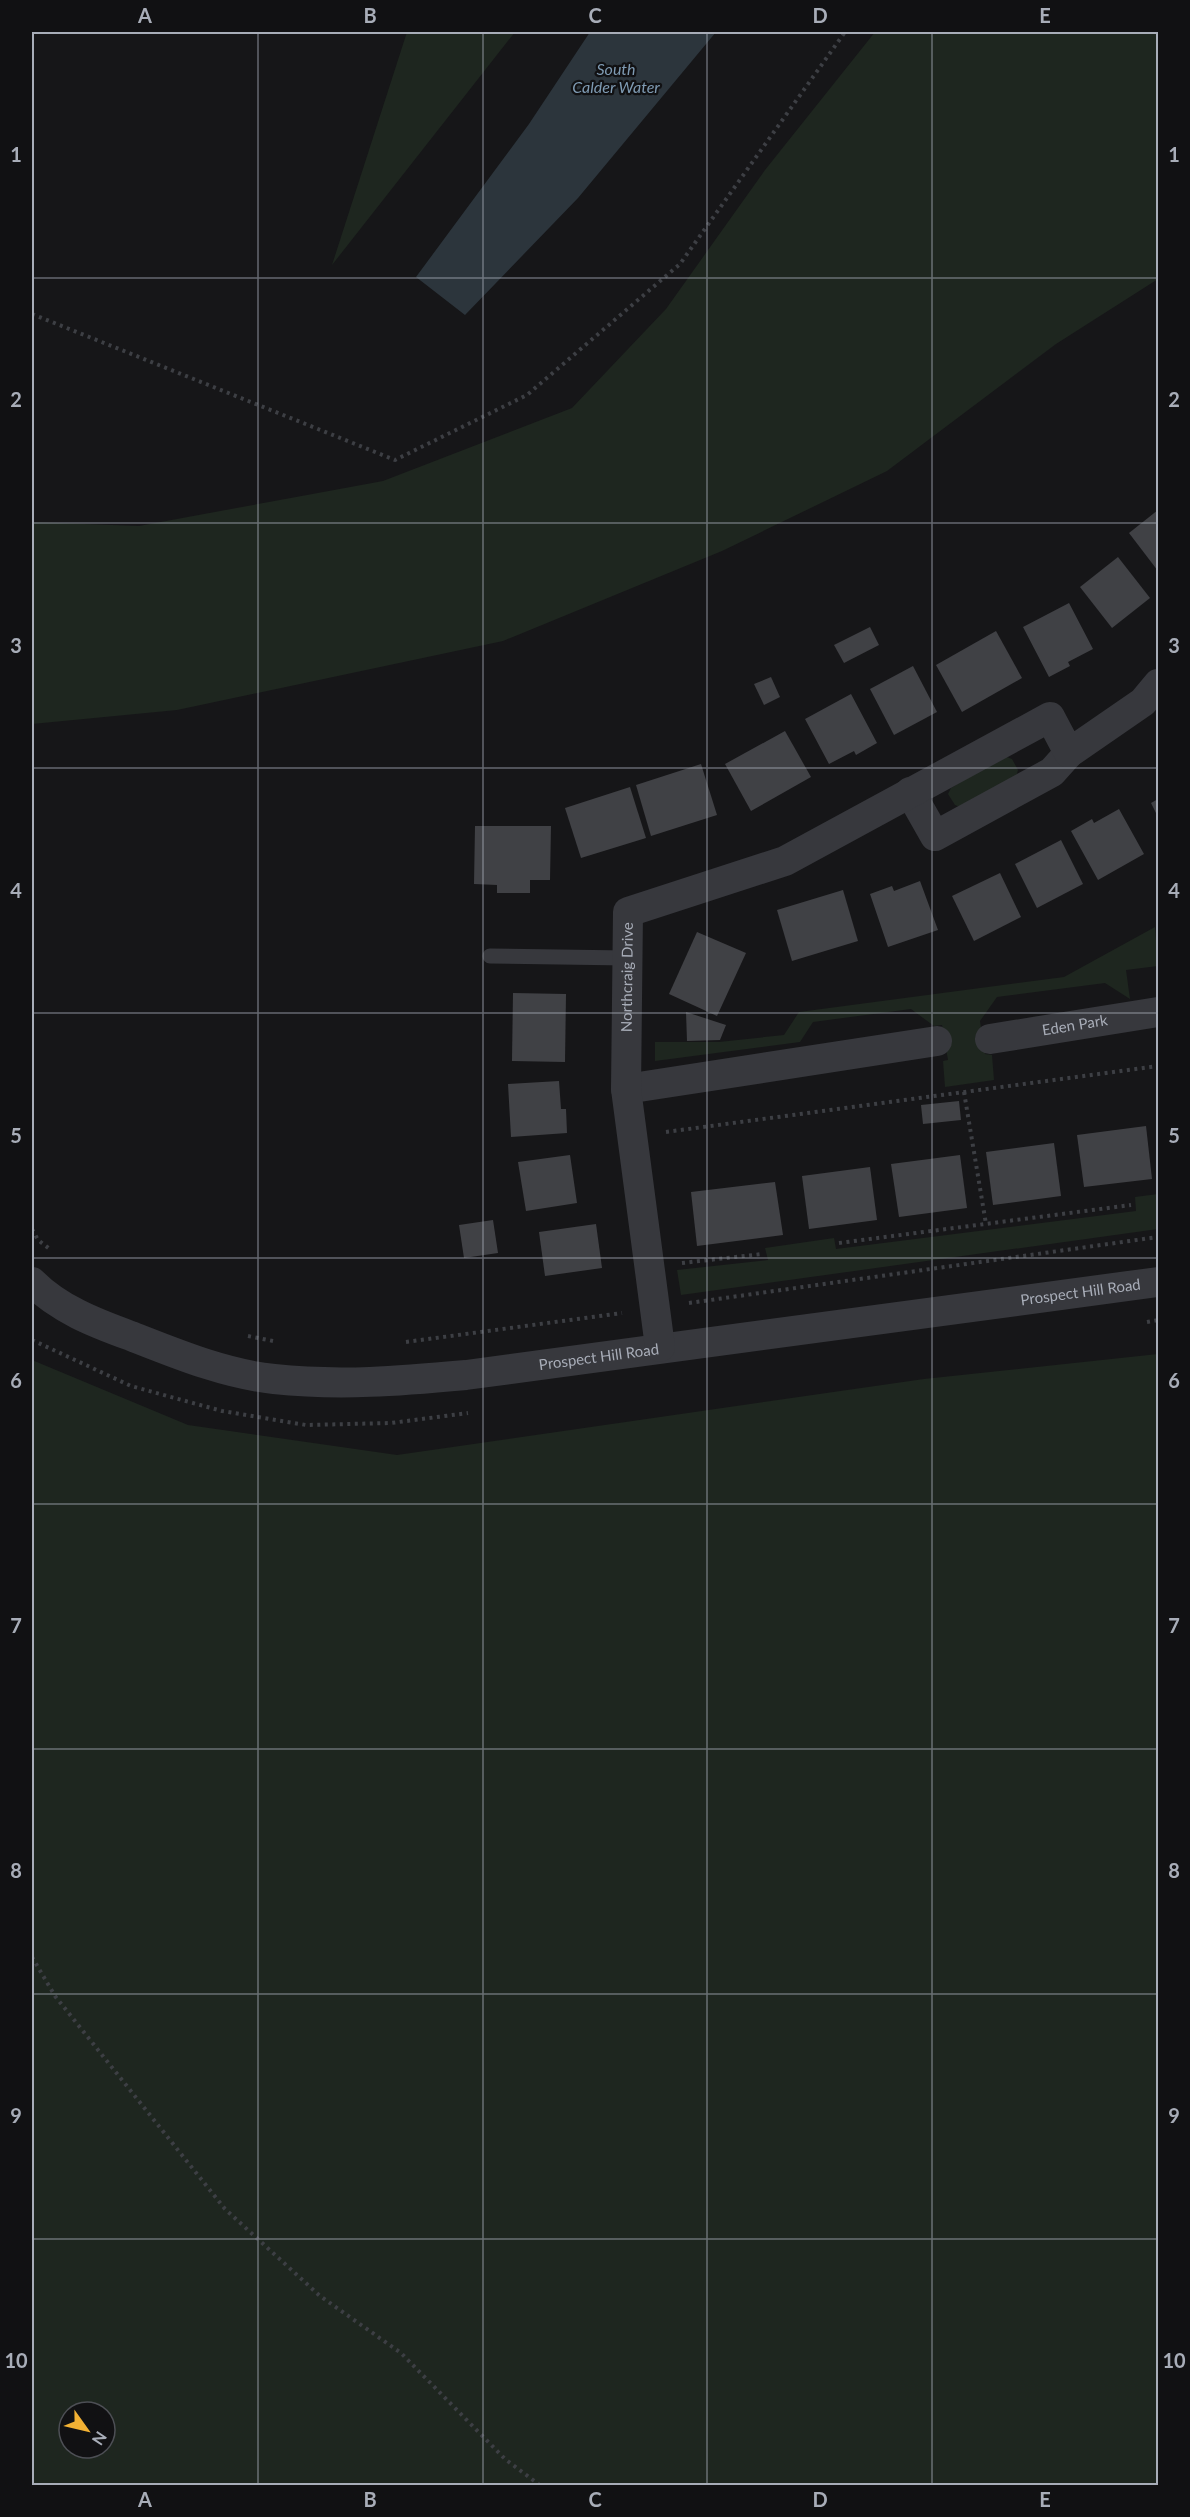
<svg xmlns="http://www.w3.org/2000/svg" width="1190" height="2517" viewBox="0 0 1190 2517" font-family="Lato,sans-serif">
<style>
.green{fill:#1e261f;fill-rule:evenodd}
.water{fill:#2c353c}
.building{fill:#404145}
.lines{fill:none;stroke-linecap:round;stroke-linejoin:round}
.path{stroke:#3d3f44;stroke-width:4;stroke-dasharray:3 4.5;stroke-linecap:butt}
.lane{stroke:#37383d;stroke-width:15}
.street{stroke:#37383d;stroke-width:30}
.grid{fill:none;stroke:#a8adb8;stroke-width:1.5;stroke-opacity:0.55}
.labels{text-anchor:middle;stroke-width:4.5;stroke-linejoin:round;paint-order:stroke}
.street-label{font-size:15px;fill:#a8adb8;stroke:#111113}
.water-label{font-size:16px;font-style:italic;fill:#7f9bb3;stroke:#111113}
.neatline{fill:none;stroke:#a8adb8;stroke-width:2}
.grid-label{font-size:20px;text-anchor:middle;font-weight:bold;fill:#a8adb8}
</style>
<rect width="100%" height="100%" fill="#161618"/>
<!-- green -->
<g class="green">
<path d="M407,32h108l-183,233z"/>
<path d="M875,32h283v247l-102,65 -169,127 -165,80 -219,90 -326,69 -145,14v-202l107,4 244,-45 189,-73 94,-99 99,-139z"/>
<path d="M1004,756l8,3 6,11 -2,7 -56,30 -5,-2 -7,-11 3,-6z"/>
<path d="M1155,927l3,39 -32,4 4,29 -25,-16 -108,14 -17,24 5,33 7,1 2,25 -49,7 -2,-26 5,-1 -6,-35 -8,1 -23,-17 -98,13 -13,20 -145,19v-19h64l65,-7 15,-23 265,-35z"/>
<path d="M1158,1194v35l-477,66 -4,-25 91,-10 -3,-12 69,-10 2,11 300,-38 -1,-14z"/>
<path d="M1158,1354v1131h-1126v-1125l156,65 209,30 527,-76zM69,2412h36v36h-36z"/>
</g>
<!-- water -->
<path class="water" d="M590,32h126l-138,166 -113,117 -49,-38 113,-153z"/>
<!-- building -->
<g class="building">
<path d="M1158,510v61l-29,-38z"/>
<path d="M1118,557l32,41 -38,30 -32,-41z"/>
<path d="M1069,603l24,46 -25,13 2,4 -21,11 -26,-50z"/>
<path d="M870,627l9,18 -35,18 -10,-18z"/>
<path d="M996,631l26,47 -60,34 -26,-47z"/>
<path d="M913,666l24,46 -43,23 -24,-46z"/>
<path d="M771,677l9,20 -16,8 -10,-21z"/>
<path d="M851,694l26,49 -21,12 -2,-4 -25,13 -24,-45z"/>
<path d="M785,731l26,46 -60,34 -26,-47z"/>
<path d="M701,764l16,51 -66,21 -15,-51z"/>
<path d="M630,787l16,51 -65,20 -16,-50z"/>
<path d="M1158,799v18l-7,-14z"/>
<path d="M1119,809l25,45 -46,26 -27,-49 21,-12 2,4z"/>
<path d="M475,826h76l-1,54h-20v13h-33v-8l-23,-1z"/>
<path d="M1061,840l22,44 -46,24 -22,-44z"/>
<path d="M1000,873l21,44 -47,24 -22,-45z"/>
<path d="M920,881l18,49 -50,17 -18,-53 22,-8 2,5z"/>
<path d="M843,890l15,51 -66,20 -15,-51z"/>
<path d="M697,932l49,21 -29,63 -48,-22z"/>
<path d="M513,993l53,1 -1,68 -53,-1z"/>
<path d="M686,1012l40,13 -6,15 -33,1z"/>
<path d="M559,1081l2,28h5l1,24 -56,4 -3,-53z"/>
<path d="M959,1101l2,19 -38,4 -2,-19z"/>
<path d="M1146,1126l6,53 -68,8 -7,-52z"/>
<path d="M1054,1143l7,53 -68,9 -7,-53z"/>
<path d="M570,1155l7,48 -51,8 -8,-49z"/>
<path d="M960,1155l7,53 -68,9 -8,-53z"/>
<path d="M870,1167l7,53 -68,9 -7,-53z"/>
<path d="M775,1182l8,53 -86,11 -6,-54z"/>
<path d="M493,1220l5,33 -34,5 -5,-33z"/>
<path d="M596,1224l6,44 -57,8 -6,-44z"/>
</g>
<g class="lines">
<!-- path -->
<g class="path">
<path d="M32,314l363,146 132,-65 153,-131 165,-232"/>
<path d="M964,1092l22,132"/>
<path d="M666,1132l492,-66"/>
<path d="M32,1229l6,11 13,10"/>
<path d="M839,1243l292,-38"/>
<path d="M682,1263l80,-9"/>
<path d="M689,1303l469,-66"/>
<path d="M1147,1322l11,-2"/>
<path d="M248,1336l25,5"/>
<path d="M32,1340l99,46 91,25 84,14 85,-2 77,-10"/>
<path d="M406,1342l216,-29"/>
<path d="M32,1957l23,39 170,213 95,87 81,57 104,106 36,27"/>
</g>
<!-- lane -->
<path class="lane" d="M490,956l137,2"/>
<!-- street -->
<g class="street">
<path d="M910,792l25,44 117,-64 17,-19"/>
<path id="s1" d="M990,1039l168,-27"/>
<path d="M626,1089l311,-48"/>
<path id="s2" d="M32,1282c27,27 63,41 99,54 46,18 94,38 143,43 66,7 126,2 192,-4l692,-93"/>
<path id="s3" d="M660,1347l-34,-258 2,-177 157,-51 265,-144 19,36 74,-51 15,-18"/>
</g>
</g>
<!-- grid -->
<path class="grid" d="M258,32v2454M483,32v2454M707,32v2454M932,32v2454M32,278h1126M32,523h1126M32,768h1126M32,1013h1126M32,1258h1126M32,1504h1126M32,1749h1126M32,1994h1126M32,2239h1126"/>
<g class="labels">
<!-- street labels -->
<g class="street-label">
<text dy="5" stroke="none"><textPath href="#s3" startOffset="372">Northcraig Drive</textPath></text>
<text dy="5" stroke="none"><textPath href="#s1" startOffset="86">Eden Park</textPath></text>
<text dy="5" stroke="none"><textPath href="#s2" startOffset="1076">Prospect Hill Road</textPath></text>
<text dy="5" stroke="none"><textPath href="#s2" startOffset="590">Prospect Hill Road</textPath></text>
</g>
<!-- water labels -->
<g class="water-label">
<text x="616" y="75">South<tspan x="616" dy="18">Calder Water</tspan></text>
</g>
</g>
<!-- border -->
<rect width="1190" height="2517" fill="none" stroke="#111113" stroke-width="66"/>
<!-- north arrow -->
<g transform="translate(87 2430) rotate(124)"><circle r="28" fill="#111113" stroke="#4d4f55" stroke-width="1.5"/>
<path d="M0-4.5L10 22L0 15L-10 22Z" fill="#f2b134"/>
<text y="-9" font-size="16" font-weight="bold" text-anchor="middle" fill="#a8adb8">N</text>
</g>
<rect x="33" y="33" width="1124" height="2451" class="neatline"/>
<g class="grid-label">
<text x="145" y="23">A</text>
<text x="370" y="23">B</text>
<text x="595" y="23">C</text>
<text x="820" y="23">D</text>
<text x="1045" y="23">E</text>
<text x="16" y="162">1</text>
<text x="1174" y="162">1</text>
<text x="16" y="407">2</text>
<text x="1174" y="407">2</text>
<text x="16" y="653">3</text>
<text x="1174" y="653">3</text>
<text x="16" y="898">4</text>
<text x="1174" y="898">4</text>
<text x="16" y="1143">5</text>
<text x="1174" y="1143">5</text>
<text x="16" y="1388">6</text>
<text x="1174" y="1388">6</text>
<text x="16" y="1633">7</text>
<text x="1174" y="1633">7</text>
<text x="16" y="1878">8</text>
<text x="1174" y="1878">8</text>
<text x="16" y="2123">9</text>
<text x="1174" y="2123">9</text>
<text x="16" y="2368">10</text>
<text x="1174" y="2368">10</text>
<text x="145" y="2507">A</text>
<text x="370" y="2507">B</text>
<text x="595" y="2507">C</text>
<text x="820" y="2507">D</text>
<text x="1045" y="2507">E</text>
</g>
</svg>
